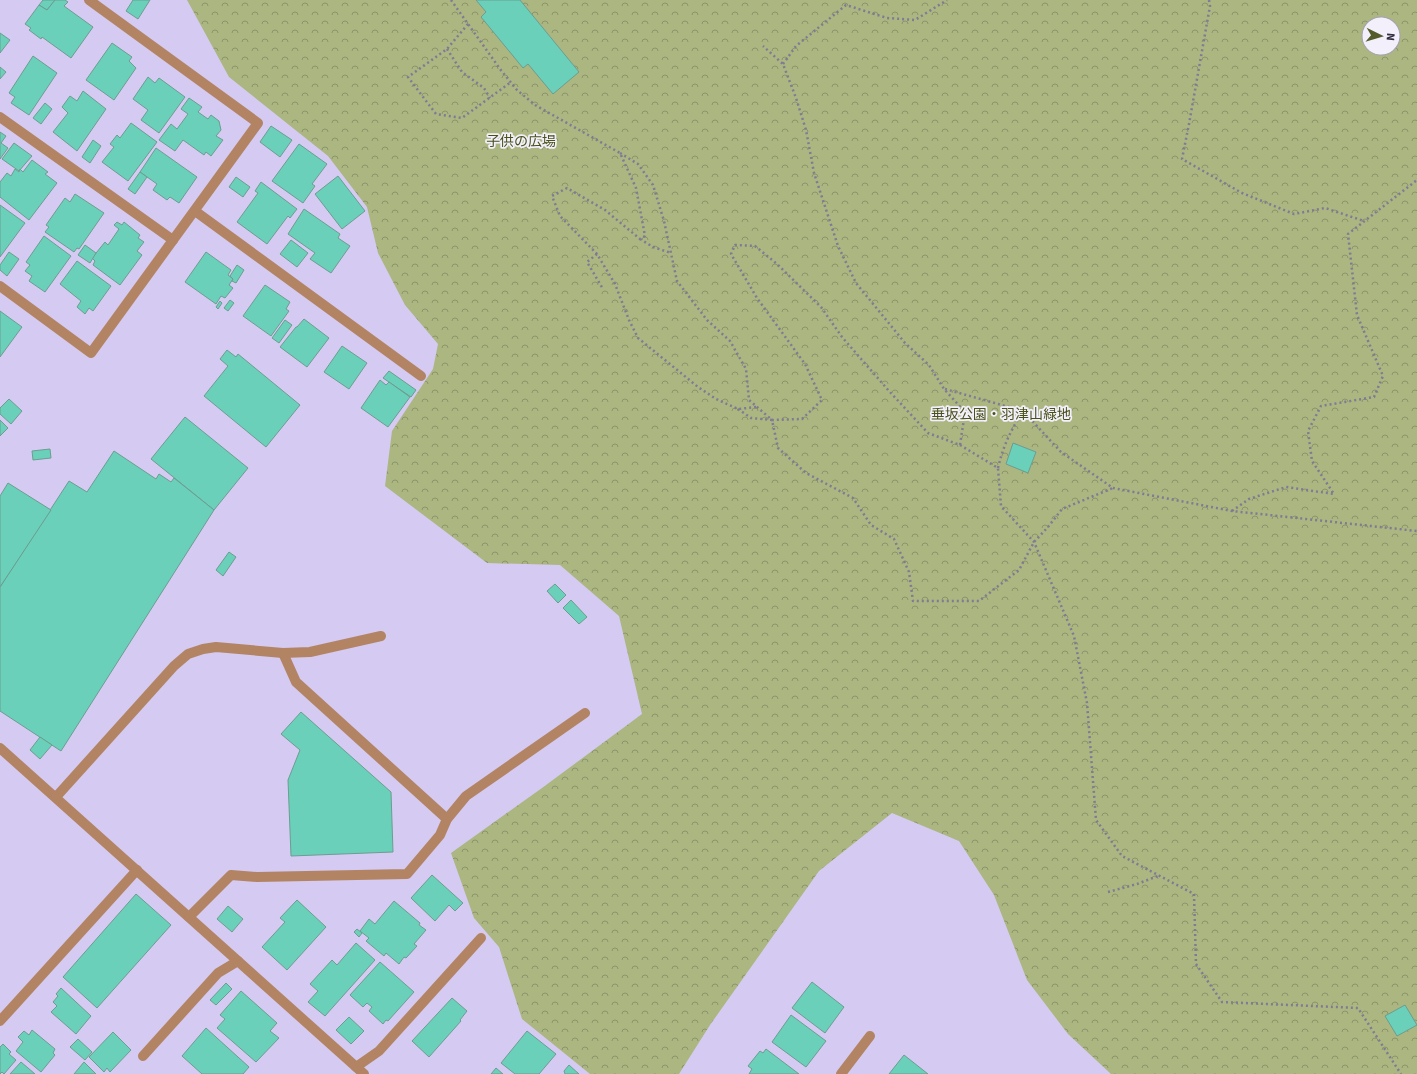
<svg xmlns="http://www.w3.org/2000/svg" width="1417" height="1074" viewBox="0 0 1417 1074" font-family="Signika,'Noto Sans JP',sans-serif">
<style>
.park{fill:url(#park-crowns);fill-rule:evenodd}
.building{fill:#6ad0b9;stroke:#6c9d91}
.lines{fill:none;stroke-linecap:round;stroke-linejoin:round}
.path{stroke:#817a95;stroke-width:2.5;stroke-dasharray:2 3;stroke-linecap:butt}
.minor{stroke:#b28463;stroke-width:10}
.labels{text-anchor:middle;stroke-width:3.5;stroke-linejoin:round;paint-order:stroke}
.park-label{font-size:14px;fill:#495119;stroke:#f3f0fc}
</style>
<defs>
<pattern id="park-crowns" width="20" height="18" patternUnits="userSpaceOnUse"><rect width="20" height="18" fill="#abb681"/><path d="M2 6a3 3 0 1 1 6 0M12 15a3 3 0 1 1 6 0" fill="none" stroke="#8c946b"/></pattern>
</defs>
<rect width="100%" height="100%" fill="#d5caf2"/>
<!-- park -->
<path class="park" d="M187,0h1230v1074h-306l-43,-40 -41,-54 -33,-85 -35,-54 -67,-28 -73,58 -109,154 -31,49h-89l-68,-55 -23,-72 -25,-29 -23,-65 91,-65 100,-74 -23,-98 -59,-51 -73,-2 -102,-77 7,-55 41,-62 5,-25 -33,-39 -27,-52 -11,-46 -39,-51 -99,-79zM1369,24h24v24h-24z"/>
<!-- building -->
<g class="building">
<path d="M43,0h12l-8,10 -8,-5z"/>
<path d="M55,0h10l3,2 -4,4 29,21 -22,31 -29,-21 -1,2 -12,-9 2,-2 -6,-4 14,-19 8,5z"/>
<path d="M133,0h17l-12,19 -12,-8z"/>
<path d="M476,0h44l59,72 -26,22 -25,-30 -5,4 -42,-51 5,-5z"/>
<path d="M0,33l10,7 -10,13z"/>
<path d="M112,43l20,14 -3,4 7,7 -22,32 -28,-20z"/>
<path d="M33,56l24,17 -28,42 -18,-12 4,-6 -6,-4z"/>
<path d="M0,67l6,5 -6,7z"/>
<path d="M148,77l7,6 4,-5 26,19 -26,36 -18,-13 7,-10 -15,-11z"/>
<path d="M83,91l23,18 -29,42 -24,-19 15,-19 -6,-6 8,-11 7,5z"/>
<path d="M189,98l13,9 -4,5 10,7 3,-4 8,6 2,9 -5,6 7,4 -12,16 -5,-4 -2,3 -21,-15 -8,11 -16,-11 12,-16 6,5 11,-15 -7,-5z"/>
<path d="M45,103l7,6 -11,15 -8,-6z"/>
<path d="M131,123l26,19 -29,39 -26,-19 12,-15 -4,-3 7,-9 3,3z"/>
<path d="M271,126l21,14 -12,17 -20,-15z"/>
<path d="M0,132l6,4 -5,7 7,5 -8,11z"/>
<path d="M93,140l8,6 -11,17 -8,-6z"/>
<path d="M14,143l18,13 -13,15 -17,-12z"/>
<path d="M299,144l28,20 -15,20 3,2 -12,17 -31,-22z"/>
<path d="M156,148l41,29 -18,26 -9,-6 -3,3 -14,-10 4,-6 -17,-12z"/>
<path d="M32,160l16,12 -3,2 12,9 -28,37 -29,-23v-15l7,-9 4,3 4,-7 4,3 1,-3 3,3z"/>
<path d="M140,172l7,5 -12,17 -7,-5z"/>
<path d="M338,176l27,35 -23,18 -27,-35z"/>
<path d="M236,177l14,10 -7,10 -14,-10z"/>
<path d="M261,182l36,27 -7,9 -2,-2 -21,28 -30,-22 21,-29 -3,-2z"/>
<path d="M75,194l29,19 -25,36 -2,-1 -3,4 -29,-20 4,-5 -3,-2 19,-27 5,4z"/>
<path d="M0,205l25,18 -25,34z"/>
<path d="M304,209l36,25 -2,4 12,8 -19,27 -21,-14 5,-6 -27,-19z"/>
<path d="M117,222l5,3 2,-3 16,13 -2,3 6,4 -7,9 5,4 -22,30 -27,-20 2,-4 -3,-3 13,-16 3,3 11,-16 -5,-4z"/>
<path d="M44,236l27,20 -26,36 -16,-11 3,-5 -7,-5 5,-6 -4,-3z"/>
<path d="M291,240l17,13 -11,14 -17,-13z"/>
<path d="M85,245l11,8 -6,10 -12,-8z"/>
<path d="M9,252l10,7 -12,17 -7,-6v-5z"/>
<path d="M206,252l25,18 -3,5 5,4 -4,6 4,3 -8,10 -4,-2 -5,8 -31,-22z"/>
<path d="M77,261l34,25 -18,25 -4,-3 -4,6 -8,-7 4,-6 -21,-17z"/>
<path d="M237,265l7,5 -8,13 -4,-2 1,-2 -3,-3z"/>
<path d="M265,285l25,17 -4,7 3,2 -18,25 -28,-20z"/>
<path d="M230,300l4,3 -6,8 -4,-3z"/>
<path d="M220,301l2,2 -4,6 -2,-2z"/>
<path d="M0,311l22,16 -22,30z"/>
<path d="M304,319l25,19 -22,29 -27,-20 16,-20h1z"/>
<path d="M285,320l7,5 -13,18 -7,-5z"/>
<path d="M342,346l25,17 -18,26 -25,-17z"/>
<path d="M227,350l9,7 2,-3 62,51 -34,42 -62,-51 24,-30 -8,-7z"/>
<path d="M389,371l27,19 -5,7 -28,-19z"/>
<path d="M380,380l6,5 3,-3 21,15 -22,30 -27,-19z"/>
<path d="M9,399l13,12 -11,13 -11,-10v-6z"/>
<path d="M185,417l63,51 -34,42 -63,-51z"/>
<path d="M0,420l8,8 -8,8z"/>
<path d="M1013,443l23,9 -8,21 -22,-9z"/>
<path d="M50,449l1,9 -18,2 -1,-9z"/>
<path d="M114,451l42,28 3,-5 12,8 3,-4 40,32 -153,241 -61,-40v-124l69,-106 18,11z"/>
<path d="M8,483l43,27 -51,77v-91z"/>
<path d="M229,552l7,5 -13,19 -7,-6z"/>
<path d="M555,584l11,11 -8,8 -11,-12z"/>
<path d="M571,600l16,17 -8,7 -16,-16z"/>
<path d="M301,712l90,80 2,60 -102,4 -3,-76 12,-30 -19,-16z"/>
<path d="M40,737l12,8 -12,14 -10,-9z"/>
<path d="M432,875l31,28 -8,8 -6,-6 -14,16 -24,-23z"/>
<path d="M136,894l35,31 -74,83 -34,-31z"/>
<path d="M297,900l29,27 -39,43 -25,-23 23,-25 -5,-4z"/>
<path d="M394,901l26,22 -1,2 7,5 -12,14 3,2 -11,12 -2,-1 -5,7 -13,-11 -2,3 -18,-15 3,-3 -9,-7 9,-12 6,5z"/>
<path d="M228,906l15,13 -11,13 -15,-13z"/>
<path d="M357,929l5,4 -3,4 -5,-5z"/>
<path d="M356,943l19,17 -50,56 -17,-14 10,-11 -8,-7 22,-24 5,5z"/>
<path d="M380,962l34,30 -26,29 -2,-1 -3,4 -14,-13 3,-4 -5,-4 -4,4 -13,-12z"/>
<path d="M812,982l32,25 -19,26 -33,-25z"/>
<path d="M226,983l6,6 -16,16 -6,-5z"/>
<path d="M61,988l30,28 -15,18 -25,-22 6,-6 -4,-4 5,-6 -2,-2z"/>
<path d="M241,991l36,32 -7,8 9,7 -23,24 -39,-34 8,-9 -5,-4z"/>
<path d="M452,998l15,13 -7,9 1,1 -32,36 -17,-16z"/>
<path d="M1405,1005l12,20 -20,11 -12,-20z"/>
<path d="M791,1015l35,26 -20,26 -34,-25z"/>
<path d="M349,1017l15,14 -13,13 -15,-14z"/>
<path d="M206,1028l43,39 -6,7h-41l-20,-18z"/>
<path d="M32,1030l23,19 -2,4 2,2 -14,17 -25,-21 7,-9 -5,-5 6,-6 5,4z"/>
<path d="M527,1031l29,23 -17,20h-24l-14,-11z"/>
<path d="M113,1032l18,18 -21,22 -3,-4 -3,4 -15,-15z"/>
<path d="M78,1039l14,13 -7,8 -15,-13z"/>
<path d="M3,1044l8,8 -2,2 7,6 -12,14 -2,-2 -2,2v-27z"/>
<path d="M766,1049l33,25h-50l3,-5 -4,-3 12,-15 3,2z"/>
<path d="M904,1055l24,19h-39z"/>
<path d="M21,1062l14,12h-25z"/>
<path d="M84,1062l12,12h-22z"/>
<path d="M569,1065l10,9h-14l-1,-3z"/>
<path d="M496,1068l7,6h-12z"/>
</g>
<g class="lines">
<!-- path -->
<g class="path">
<path d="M451,0l49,69 17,21 18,15 85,48 16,35 9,48 -5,3 -35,-29 -38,-22 -15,8 8,20 37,38 18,30 14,36 9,18 60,49 18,12 22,10 19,-2"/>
<path d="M1209,0l1,6 -21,118 -7,35 60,34 52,21 31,-6 39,13"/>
<path d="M468,24l-21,25 -39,28 28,37 26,4 49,-36"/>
<path d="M447,49l15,23 22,16 6,10"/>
<path d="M783,64l13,-18 50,-41 41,13 28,2 32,-20"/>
<path d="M620,153l18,11 15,21 11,36 13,60 30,39 23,21 16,28 3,31 23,20 30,-1 20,-19 -17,-36 -48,-66 -26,-44 4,-9 20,1 22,18 44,43 21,30 47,54 39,42 32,12 5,-33 -21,-23 -15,-24 -24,-22 -49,-60 -18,-37 -24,-73 -8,-43 -10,-32 -13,-34 -20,-18"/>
<path d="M640,239l13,8 18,6"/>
<path d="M597,254l-10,8 16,27"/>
<path d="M945,389l78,22 38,41 52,36 119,23 185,20"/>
<path d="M738,409l13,9 21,2 6,28 28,25 47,25 18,27 23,14 15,33 4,29h66l40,-31 15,-28 14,-15 14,-18 51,-21"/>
<path d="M960,445l38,23 3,38 33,36 40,94 13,67 9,117 26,36 72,38 2,70 26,38 136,6 43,66"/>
<path d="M998,468c5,-22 13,-38 25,-57"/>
<path d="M1232,511l17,-12 37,-12 48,7 -22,-33 -4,-30 13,-25 53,-9 9,-21 -26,-61 -9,-81 69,-54"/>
<path d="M1108,892l29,-8 21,-8"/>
</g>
<!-- minor -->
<g class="minor">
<path d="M0,117l173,123"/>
<path d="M195,211l226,165"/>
<path d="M0,286l91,67 167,-230 -169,-123"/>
<path d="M283,653l13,29 151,137"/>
<path d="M0,748l364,326"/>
<path d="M56,797l118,-131 14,-12 15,-5 13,-2 67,6 27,-1 71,-16"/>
<path d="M189,917l42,-42 26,2 150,-3 33,-39 7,-16 19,-23 119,-83"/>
<path d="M0,1021l137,-151"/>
<path d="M143,1056l75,-83 20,-12"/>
<path d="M356,1067l23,-16 102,-113"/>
<path d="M841,1074l29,-38"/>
</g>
</g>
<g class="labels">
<!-- park labels -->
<g class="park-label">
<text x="521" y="146">子供の広場</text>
<text x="1001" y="419">垂坂公園・羽津山緑地</text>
</g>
</g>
<!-- north arrow -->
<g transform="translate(1381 36) rotate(95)"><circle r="19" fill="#f3f0fc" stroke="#a5a2af"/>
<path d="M0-3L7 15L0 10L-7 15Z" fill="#545c2b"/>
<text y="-6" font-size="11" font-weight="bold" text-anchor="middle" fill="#312d3c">N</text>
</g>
</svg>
